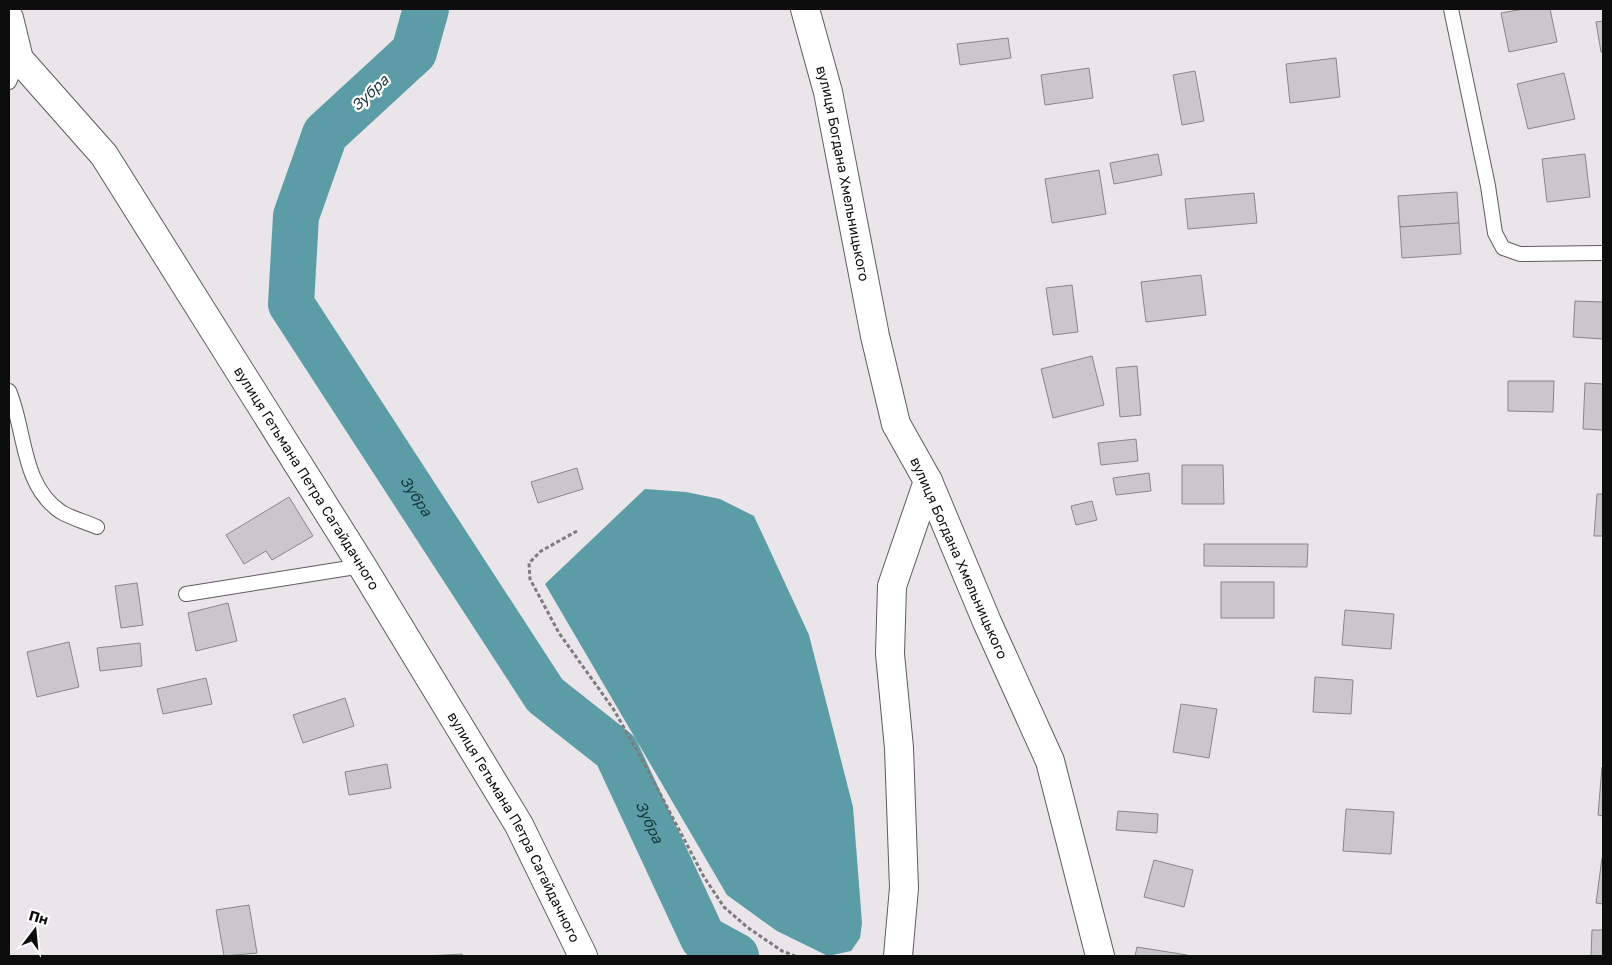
<svg xmlns="http://www.w3.org/2000/svg" width="1612" height="965" viewBox="0 0 1612 965" font-family="'Golos Text',sans-serif">
<style>
.water{fill:#5c9ca6}
.lines{fill:none;stroke-linecap:round;stroke-linejoin:round}
.river{stroke:#5c9ca6;stroke-width:46}
.building{fill:#c9c7cb;stroke:#89878a}
.service-casing{stroke:#5f5c5f;stroke-width:16}
.minor-casing{stroke:#5f5c5f;stroke-width:30}
.tertiary-casing{stroke:#5f5c5f;stroke-width:30}
.path{stroke:#7d7b7d;stroke-width:3;stroke-dasharray:4 2.5;stroke-linecap:butt}
.service{stroke:#fff;stroke-width:14}
.minor{stroke:#fff;stroke-width:28}
.tertiary{stroke:#fff;stroke-width:28}
.labels{text-anchor:middle;stroke-width:4.5;stroke-linejoin:round;paint-order:stroke}
.street-label{font-size:14px;fill:#0e0d0e;stroke:#fff}
.water-label{font-size:15px;font-style:italic;fill:#16363b;stroke:#fff}
</style>
<rect width="100%" height="100%" fill="#e9e5e9"/>
<!-- water -->
<path class="water" d="M645,489l41,3 34,7 34,17 55,119 44,172 9,116 -2,15 -9,13 -23,5 -51,-25 -50,-36 -182,-311z"/>
<g class="lines">
<!-- river -->
<path class="river" id="s1" d="M426,9l-12,43 -89,82 -29,82 -5,88 254,391 71,56 87,187 33,18"/>
</g>
<!-- building -->
<g class="building">
<path d="M1524,9h26l7,33 -48,10 -8,-39z"/>
<path d="M1603,21v31h-2l-5,-30z"/>
<path d="M1008,38l3,20 -51,7 -3,-21z"/>
<path d="M1336,58l4,39 -50,6 -4,-39z"/>
<path d="M1089,68l4,30 -48,7 -4,-30z"/>
<path d="M1195,71l9,50 -22,4 -9,-50z"/>
<path d="M1564,73l11,46 -47,10 -11,-45z"/>
<path d="M1158,154l4,21 -48,9 -4,-21z"/>
<path d="M1585,154l5,43 -43,5 -5,-43z"/>
<path d="M1099,170l7,44 -54,9 -7,-44z"/>
<path d="M1457,192l2,31 -59,4 -2,-31z"/>
<path d="M1254,193l3,30 -69,6 -3,-30z"/>
<path d="M1459,223l2,31 -59,4 -2,-31z"/>
<path d="M1201,275l5,40 -60,7 -5,-40z"/>
<path d="M1072,285l6,47 -25,3 -7,-47z"/>
<path d="M1575,301l28,1v37l-30,-2z"/>
<path d="M1092,356l12,49 -51,13 -12,-49z"/>
<path d="M1137,366l4,49 -21,2 -4,-49z"/>
<path d="M1508,381h46l-1,31 -45,-1z"/>
<path d="M1585,383l18,1v46l-20,-1z"/>
<path d="M1136,439l2,22 -37,4 -3,-22z"/>
<path d="M1182,465h41l1,39h-42z"/>
<path d="M577,468l6,21 -45,14 -7,-21z"/>
<path d="M1149,473l2,18 -35,4 -3,-17z"/>
<path d="M1597,494h6v42h-9z"/>
<path d="M289,497l24,39 -41,24 -6,-9 -22,13 -18,-29z"/>
<path d="M1092,501l5,19 -21,5 -5,-19z"/>
<path d="M1204,544h104l-1,23 -103,-1z"/>
<rect x="1221" y="582" width="53" height="36"/>
<path d="M137,583l6,42 -22,3 -6,-42z"/>
<path d="M228,603l9,38 -41,10 -8,-38z"/>
<path d="M1345,610l49,4 -3,35 -49,-4z"/>
<path d="M69,642l10,45 -42,10 -10,-45z"/>
<path d="M140,643l2,23 -42,5 -3,-23z"/>
<path d="M1315,677l38,3 -2,34 -38,-2z"/>
<path d="M206,678l6,26 -49,10 -6,-25z"/>
<path d="M345,698l9,28 -51,17 -10,-28z"/>
<path d="M1181,704l36,5 -8,49 -36,-6z"/>
<path d="M387,764l4,24 -42,7 -4,-23z"/>
<path d="M1602,767h1v49l-5,-1z"/>
<path d="M1346,809l48,3 -3,42 -48,-3z"/>
<path d="M1118,811l40,3 -1,19 -41,-3z"/>
<path d="M1602,858h1v46l-7,-1z"/>
<path d="M1154,860l39,10 -9,37 -40,-10z"/>
<path d="M249,905l8,48 -33,3 -8,-46z"/>
<path d="M1592,930h11v26h-12z"/>
<path d="M1137,947l50,8v1h-52z"/>
<path d="M462,954v2h-34z"/>
</g>
<g class="lines">
<!-- service casing -->
<g class="service-casing">
<g id="service">
<path d="M1451,9l37,177 7,47 8,15 17,6 83,-1"/>
<path d="M9,82l10,-23"/>
<path d="M9,391c17,40 12,94 52,121 10,6 25,10 36,15"/>
<path d="M186,594l176,-28"/>
</g>
</g>
<!-- minor casing -->
<g class="minor-casing">
<path id="minor" d="M928,481l59,141 63,139 50,195"/>
</g>
<!-- tertiary casing -->
<g class="tertiary-casing">
<g id="tertiary">
<path id="s2" d="M805,9l23,83 47,244 21,88 32,57 -36,105 -2,68 9,94 5,140 -6,68"/>
<path id="s3" d="M9,18l10,41 85,96 258,411 157,259 64,131"/>
</g>
</g>
<!-- path -->
<path class="path" d="M577,531l-36,20 -12,12 1,16 29,54 55,77 31,55 59,112 20,30 23,20 35,24 13,5"/>
<!-- service -->
<use href="#service" class="service"/>
<!-- minor -->
<use href="#minor" class="minor"/>
<!-- tertiary -->
<use href="#tertiary" class="tertiary"/>
</g>
<g class="labels">
<!-- street labels -->
<g class="street-label">
<text dy="5" stroke="none"><textPath href="#s2" startOffset="169">вулиця Богдана Хмельницького</textPath></text>
<text dy="5" stroke="none"><textPath href="#s3" startOffset="552">вулиця Гетьмана Петра Сагайдачного</textPath></text>
<text transform="translate(959 558) rotate(66)" y="5">вулиця Богдана Хмельницького</text>
<text dy="5" stroke="none"><textPath href="#s3" startOffset="958">вулиця Гетьмана Петра Сагайдачного</textPath></text>
</g>
<!-- water labels -->
<g class="water-label">
<text transform="translate(370 93) rotate(-43)" y="5">Зубра</text>
<text dy="5" stroke="none"><textPath href="#s1" startOffset="570">Зубра</textPath></text>
<text dy="5" stroke="none"><textPath href="#s1" startOffset="976">Зубра</textPath></text>
</g>
</g>
<!-- border -->
<rect width="1612" height="965" fill="none" stroke="#0e0d0e" stroke-width="20"/>
<!-- north arrow -->
<g transform="translate(35 930) rotate(16)" stroke="#ffffff" stroke-width="4" paint-order="stroke">
<path d="M0-4L9 19L0 12L-9 19Z" fill="#0e0d0e"/>
<text y="-8" font-size="14" font-weight="bold" text-anchor="middle" fill="#0e0d0e">Пн</text>
</g>
</svg>
